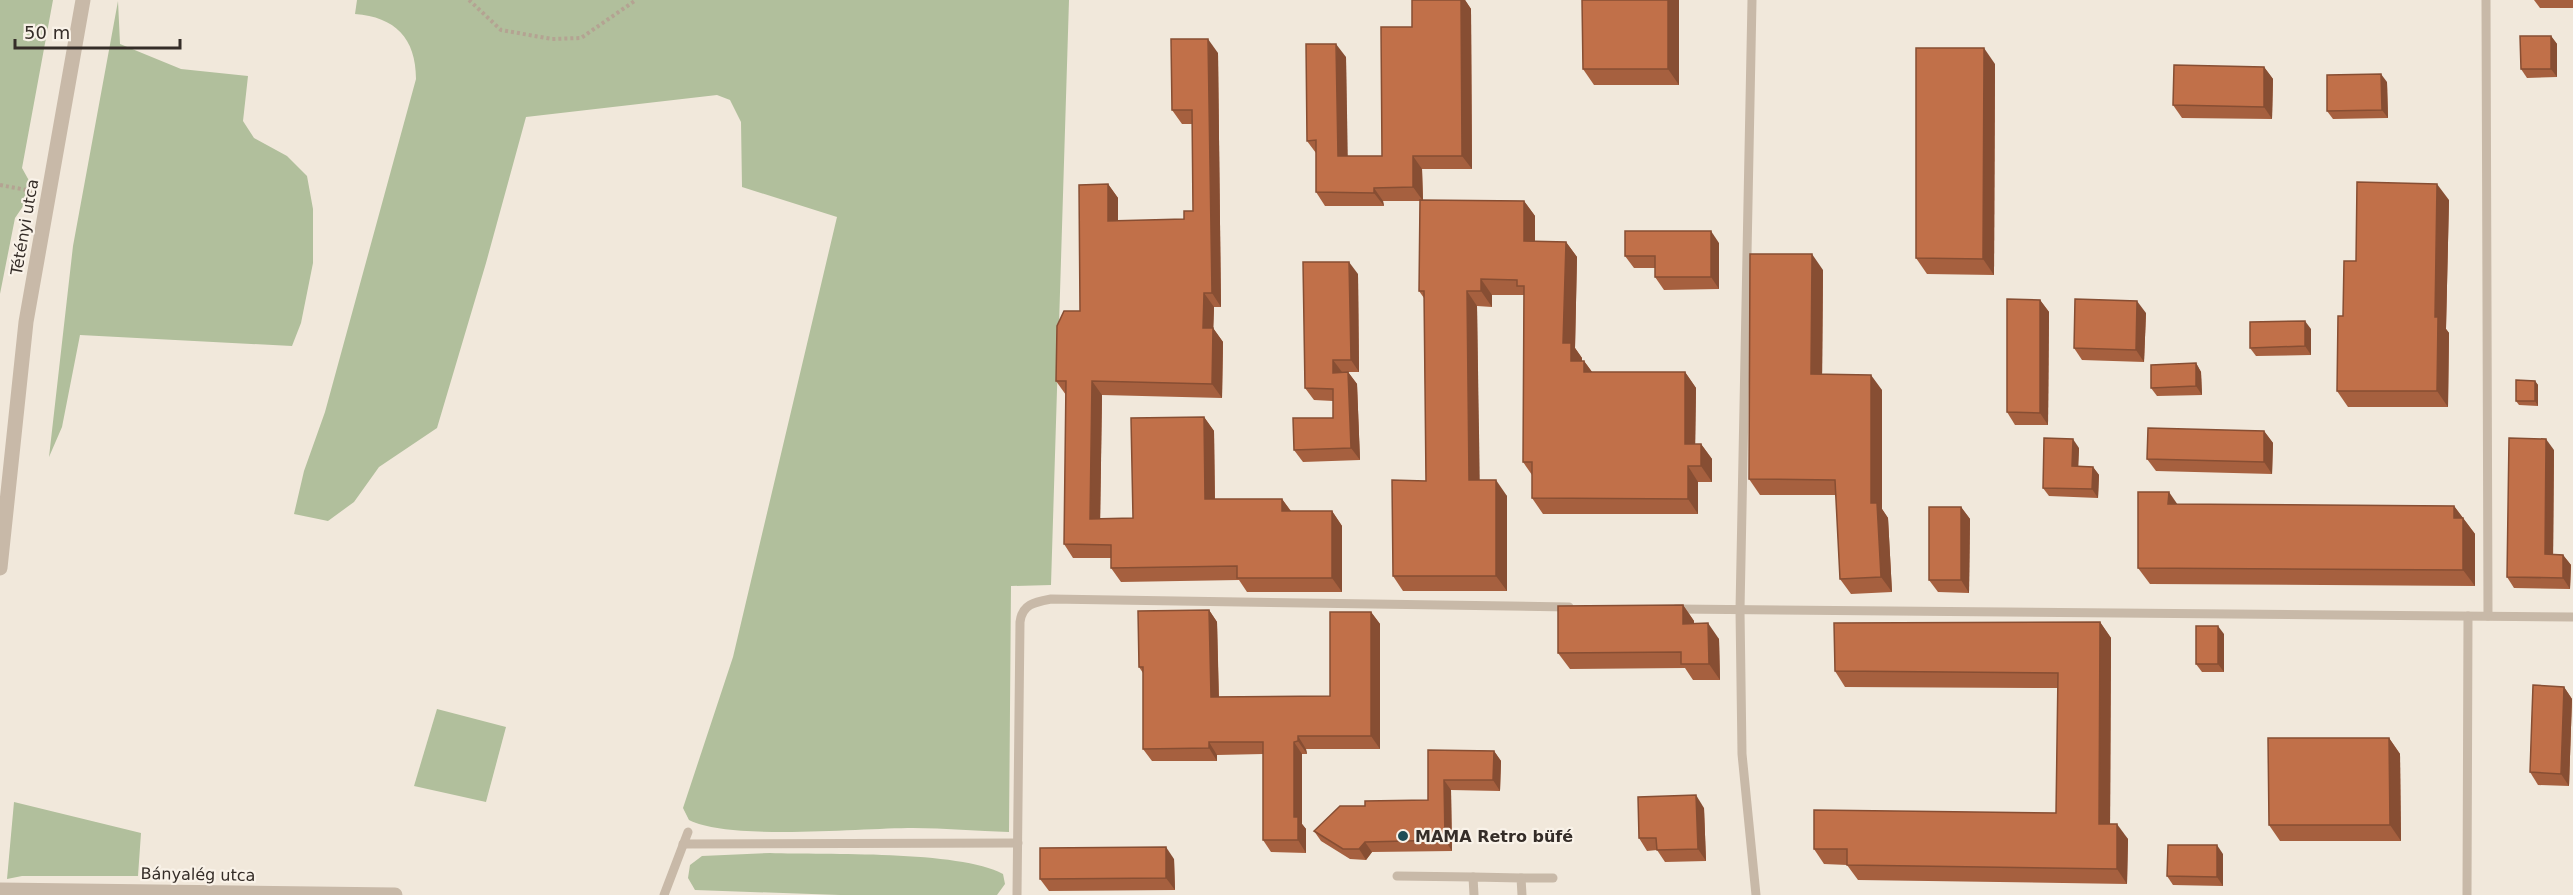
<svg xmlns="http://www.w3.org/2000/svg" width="2573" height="895" viewBox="0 0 2573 895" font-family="'DejaVu Sans',sans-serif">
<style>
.green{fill:#b1bf9c}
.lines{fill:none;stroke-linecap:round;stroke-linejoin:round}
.path{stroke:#b4a392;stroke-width:4;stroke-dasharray:3 3;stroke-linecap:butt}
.service{stroke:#c8b9a8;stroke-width:9}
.minor{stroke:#c8b9a8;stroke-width:15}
.wall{fill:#a6603f}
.shaded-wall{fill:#874e33}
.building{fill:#c17049;stroke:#874e33;stroke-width:1.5}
.poi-dot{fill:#1f4d55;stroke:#f9f2e8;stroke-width:2}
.labels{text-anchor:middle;stroke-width:4.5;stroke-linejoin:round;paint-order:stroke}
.street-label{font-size:16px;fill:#352d28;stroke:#f9f2e8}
.poi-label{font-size:16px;font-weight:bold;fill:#352d28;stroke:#f9f2e8;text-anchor:start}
</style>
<rect width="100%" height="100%" fill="#f1e8db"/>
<!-- green -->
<g class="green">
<path d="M0,0h53l-31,168 10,18 -2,10 -15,22 -15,76z"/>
<path d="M357,0h712l-18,585 -40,1 -2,246c-32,-1 -64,-4 -96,-4 -52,0 -182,13 -224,-8l-6,-12 50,-151 104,-440 -95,-30 -1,-65 -11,-22 -13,-5 -191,22 -40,146 -49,165 -58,39 -25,35 -26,19 -34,-7 10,-43 21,-59 91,-333c0,-41 -21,-62 -61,-65z"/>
<path d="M118,1l2,43 61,25 67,7 -5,45 11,17 33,18 20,20 6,33v54l-12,60 -9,23 -212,-11 -18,92 -13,30 24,-211z"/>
<path d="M437,709l69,18 -20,75 -72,-16z"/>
<path d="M14,802l127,31 -3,43h-116l-15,3z"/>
<path d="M770,853c55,2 189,-3 233,21l2,10 -8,11h-157l-145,-5 -7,-12 2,-13 12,-9z"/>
</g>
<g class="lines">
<!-- path -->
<g class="path">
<path d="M469,0l32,30 51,9 29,-1 55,-38"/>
<path d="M0,185l32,6"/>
</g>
<!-- service -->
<g class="service">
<path d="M1752,0l-12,610 2,144 14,141"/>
<path d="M2486,0l2,616"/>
<path d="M1676,609l897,8"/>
<path d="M683,844l335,-1"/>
<path d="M1397,876l76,1"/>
<path d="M1521,878h32"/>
<path d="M664,895l24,-63"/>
<path d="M1017,895l3,-273c2,-18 15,-20 31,-23l518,8"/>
<path d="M1474,895l-1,-18 48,1 1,17"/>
<path d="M2467,895l1,-279"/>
</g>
<!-- minor -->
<g class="minor">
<path d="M0,568l26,-246 57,-322"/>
<path d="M0,890l395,5"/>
</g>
</g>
<!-- wall -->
<g class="wall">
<path d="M1412,0h53l6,9 1,160h-50l1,31 101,1 11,15v25l31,1 11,15 -2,91 7,10v3h2l8,11h93l11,16 -1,56h6l11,15v23h-14v32h-155l-11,-16v-23l-9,-13 1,-167h-32v12l-15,-1 2,174 28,16v95h-104l-10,-15 33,-95 -2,-183 -5,-7 1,-90h-37l1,5h-59l-9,-14v-39l-9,-12 39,-84 1,99h35l30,-129z"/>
<path d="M1582,0h97v85h-85l-11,-16z"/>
<path d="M2534,0h39v8h-33z"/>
<path d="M2551,36l6,8v33l-30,1 -6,-9z"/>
<path d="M1218,53l3,254h-7l-1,21 10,14 -1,56 -120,-3 -2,124 33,-1 71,-101 10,14 1,68h67l9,12h41l10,15v66h-95l-8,-12 -118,2 -10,-14v-10h-38l-9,-14 2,-149 -10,-14 24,-70 28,-127 10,14v23l66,-2 9,-8 -1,-87h-10l-10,-14z"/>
<path d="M1995,64l-1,211 -67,-1 -11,-16z"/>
<path d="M2264,67l9,12 -1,40 -90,-1 -9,-13z"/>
<path d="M2387,82l1,36 -55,1 -6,-8z"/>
<path d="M2449,200l-3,129 3,4 -1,74h-100l-11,-16 6,-75 13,-55z"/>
<path d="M1719,243v46l-55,1 -9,-13v-9h-21l-9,-12z"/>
<path d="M1823,270l-1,104 60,16v119l6,9 4,74 -41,2 -11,-15 -4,-84h-76l-11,-16z"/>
<path d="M1358,274l1,98h-11l9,12 3,76 -57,2 -9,-12 39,-32v-17l-19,-1 -9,-12z"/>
<path d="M2040,300l9,12 -1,113h-33l-8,-13z"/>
<path d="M2146,313l-2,49 -62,-2 -8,-12z"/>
<path d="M2311,329v26l-55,1 -6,-8z"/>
<path d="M2196,363l5,9 1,23 -45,1 -6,-8z"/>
<path d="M2535,381l3,4v21l-19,-1 -3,-4z"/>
<path d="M2264,431l9,12 -1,31 -116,-3 -9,-12z"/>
<path d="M2079,448l-1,18 15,1 6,8 -1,23 -49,-2 -6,-8z"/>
<path d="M2554,450l-1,105h10l8,10 -1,24 -56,-1 -7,-11z"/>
<path d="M2177,504l277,2 21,28v52l-325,-2 -12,-16z"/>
<path d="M1961,507l9,12 -1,74 -31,-1 -9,-12z"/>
<path d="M1683,605l11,16v3l25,15 1,41h-27l-8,-12 -115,1 -12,-16z"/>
<path d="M1209,610l8,12 2,75 111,-1 41,-84 9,12v125h-74l1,5h-5v70l4,5v24l-35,-1 -8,-12v-86l-46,1v6h-65l-9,-12v-76l-4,-6z"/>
<path d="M2100,622l11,16 -1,186 18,15 -1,45 -269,-4 -11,-15 -23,-1 -10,-15 242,-36 2,-125 -213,-1 -10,-16z"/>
<path d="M2224,634v38h-22l-6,-8z"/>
<path d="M2564,687l8,12 -3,87 -31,-1 -8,-13z"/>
<path d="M2389,738l11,16 1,87h-121l-11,-16z"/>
<path d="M1428,750l66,1 7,10 -1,30 -49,-1 1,61 -80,1 -6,8 -16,-1 -29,-18 -7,-10 51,-25 63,-6z"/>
<path d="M1704,808l2,53 -41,1 -8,-12 -10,1 -8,-13z"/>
<path d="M2223,854v32l-50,-1 -6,-9z"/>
<path d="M1174,859l1,31 -126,1 -9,-12z"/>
</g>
<!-- shaded-wall -->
<g class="shaded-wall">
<path d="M1461,0h4l6,9 1,160 -10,-13z"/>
<path d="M1668,0h11v85l-11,-16z"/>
<path d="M2551,36l6,8v33l-6,-8z"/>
<path d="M1208,39l10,14 3,254 -9,-14z"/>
<path d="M1336,44l10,13 2,112 -10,-13z"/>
<path d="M1984,48l11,16 -1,211 -11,-16z"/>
<path d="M2264,67l9,12 -1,40 -8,-12z"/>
<path d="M2381,74l6,8 1,36 -6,-8z"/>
<path d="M1413,156l9,13 1,32 -10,-14z"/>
<path d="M1108,184l10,14v37l-10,-14z"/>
<path d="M2437,184l12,16 -3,129 3,4 -1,74 -11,-16 -2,-74z"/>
<path d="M1374,188l9,13 1,5 -10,-13z"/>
<path d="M1524,201l11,15v40l-11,-15z"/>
<path d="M1711,231l8,12v46l-8,-12z"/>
<path d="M1566,242l11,15 -2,91 7,10v18l-11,-15 -8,-18z"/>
<path d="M1812,254l11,16 -1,120 -11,-16z"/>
<path d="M1349,262l9,12 1,98 -8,-12z"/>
<path d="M1481,279l11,16v12l-11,-16z"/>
<path d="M1467,291l10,15 3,190 -11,-16z"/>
<path d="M1204,293l10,14 -1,35 -10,-14z"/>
<path d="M2040,300l9,12 -1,113 -8,-12z"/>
<path d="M2137,301l9,12 -2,49 -8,-12z"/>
<path d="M2305,321l6,8v26l-6,-9z"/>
<path d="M1213,328l10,14 -1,56 -10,-14z"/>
<path d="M1333,360l9,12 -9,1z"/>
<path d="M1584,361l11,15 -11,-4z"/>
<path d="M2196,363l5,9 1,23 -6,-9z"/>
<path d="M1348,372l9,12 3,76 -9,-12z"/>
<path d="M1685,372l11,16 -1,71 -10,-15z"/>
<path d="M1871,375l11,15v119l6,9 4,74 -11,-15 -10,-74z"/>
<path d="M1092,381l10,14 -2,138 -10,-14z"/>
<path d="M2535,381l3,4v21l-3,-5z"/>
<path d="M1204,417l10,14 1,82 -10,-14z"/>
<path d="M2264,431l9,12 -1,31 -8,-12z"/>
<path d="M2073,439l6,9 -1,26 -6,-8z"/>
<path d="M2546,439l8,11 -1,115 -8,-11z"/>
<path d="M1701,444l11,15v23l-11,-16z"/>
<path d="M1688,466l10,16v32l-10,-15z"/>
<path d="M2093,467l6,8 -1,23 -6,-9z"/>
<path d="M1496,480l11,16v95l-11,-15z"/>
<path d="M2169,492l11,16 -12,-4z"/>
<path d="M1282,499l10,14 -10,-2z"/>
<path d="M2454,506l21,28v52l-12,-16 -9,-52z"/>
<path d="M1961,507l9,12 -1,74 -8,-13z"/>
<path d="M1332,511l10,15v66l-10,-14z"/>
<path d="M2563,555l8,10 -1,24 -7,-11z"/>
<path d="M1683,605l11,16v19l-11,-16z"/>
<path d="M1209,610l8,12 2,88 -8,-13z"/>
<path d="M1371,612l9,12v125l-9,-13z"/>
<path d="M2100,622l11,16 -1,201 -11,-15z"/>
<path d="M1708,623l11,16 1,41 -11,-16z"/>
<path d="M2218,626l6,8v38l-6,-8z"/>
<path d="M2564,687l8,12 -3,87 -8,-12z"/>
<path d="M1298,736l8,13 1,5 -9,-13z"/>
<path d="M2389,738l11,16 1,87 -11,-16z"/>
<path d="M1209,742l8,13v6l-8,-13z"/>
<path d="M1294,742l8,12v70l4,5v24l-8,-13 -4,-23z"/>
<path d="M1494,751l7,10 -1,30 -7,-11z"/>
<path d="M1444,780l7,10 1,61 -7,-11z"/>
<path d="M1696,795l8,13 2,53 -8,-12z"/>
<path d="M2117,824l11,15 -1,45 -10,-15z"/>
<path d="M1365,842l7,10 -6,8 -7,-11z"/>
<path d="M2217,845l6,9v32l-6,-9z"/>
<path d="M1166,847l8,12 1,31 -9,-12z"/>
</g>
<!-- building -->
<g class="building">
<path d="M1412,0h49l1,156h-49v31l-39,1v5l-58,-1v-52l-9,1 -1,-97h30l2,112h44l-1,-129h31z"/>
<path d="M1582,0h86v69h-85z"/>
<path d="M2520,36h31v33h-30z"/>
<path d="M1171,39h37l4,254h-8l-1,35h10l-1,56 -120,-3 -2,138 43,-1 -2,-100 73,-1 1,82h77v12h50v67h-95v-12l-126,2v-23l-47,-1 2,-163h-10l1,-55 7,-15h16l-1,-126 29,-1v37l76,-2v-8h9l-1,-101h-20z"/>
<path d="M1916,48h68l-1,211 -67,-1z"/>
<path d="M2174,65l90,2v40l-91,-2z"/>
<path d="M2381,74l1,36 -55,1v-36z"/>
<path d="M2357,182l80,2 -2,133h3l-1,74h-100l1,-75h5l1,-55h12z"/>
<path d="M1420,200l104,1v40l42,1 -3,101h8v18h13v11h101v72h16v22h-13v33l-156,-1v-36h-9l1,-176h-7v-6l-36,-1v12h-14l2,189h27v96h-103l-1,-96 34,1 -2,-190h-5z"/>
<path d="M1625,231h86v46h-56v-21h-30z"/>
<path d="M1750,254h62l-1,120 60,1v128h6l4,74 -41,2 -5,-99 -86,-1z"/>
<path d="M1303,262h46l2,98h-18v13l15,-1 3,76 -57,2 -1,-32h40v-29l-28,-1z"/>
<path d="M2007,299l33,1v113l-33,-1z"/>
<path d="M2075,299l62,2 -1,49 -62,-2z"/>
<path d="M2305,321v25l-55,2v-26z"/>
<path d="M2196,363v23l-45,2v-23z"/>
<path d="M2516,380l19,1v20h-19z"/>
<path d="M2148,428l116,3v31l-117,-3z"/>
<path d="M2044,438l29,1 -1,27 21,1 -1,22 -49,-1z"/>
<path d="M2509,438l37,1 -1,115 18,1v23l-56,-1z"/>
<path d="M2138,492h31l-1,12 286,2v12h9v52l-325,-2z"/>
<rect x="1929" y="507" width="32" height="73"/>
<path d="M1683,605v19l25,-1 1,41h-28v-12l-123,1v-47z"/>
<path d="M1209,610l2,87 119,-1v-84h41v124h-73v5l-4,1v75h4v23h-35v-98h-54v6l-66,1v-82h-4l-1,-56z"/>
<path d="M2100,622l-1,202h18v45l-270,-4v-16h-33v-39l242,3 2,-140 -223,-2 -1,-48z"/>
<rect x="2196" y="626" width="22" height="38"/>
<path d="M2533,685l31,2 -3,87 -31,-2z"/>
<path d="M2268,738h121l1,87h-121z"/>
<path d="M1428,750l66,1 -1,29h-49l1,60 -80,2 -6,7h-16l-29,-18 26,-25h25v-5l63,-1z"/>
<path d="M1696,795l2,54 -41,1 -1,-12h-17l-1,-41z"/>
<path d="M2168,845h49v32l-50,-1z"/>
<path d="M1166,847v31l-126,1v-31z"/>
</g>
<!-- markers -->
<circle class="poi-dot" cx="1403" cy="836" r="6"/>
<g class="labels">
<!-- street labels -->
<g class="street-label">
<text transform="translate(24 227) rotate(-80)" y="6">Tétényi utca</text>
<text transform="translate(198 874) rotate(1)" y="6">Bányalég utca</text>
</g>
<!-- poi labels -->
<g class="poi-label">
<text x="1415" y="842">MAMA Retro büfé</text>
</g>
</g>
<!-- scale -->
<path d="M15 39v9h165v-9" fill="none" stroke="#352d28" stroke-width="3"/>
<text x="24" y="39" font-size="18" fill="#352d28" stroke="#f9f2e8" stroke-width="4.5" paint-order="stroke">50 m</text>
</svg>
